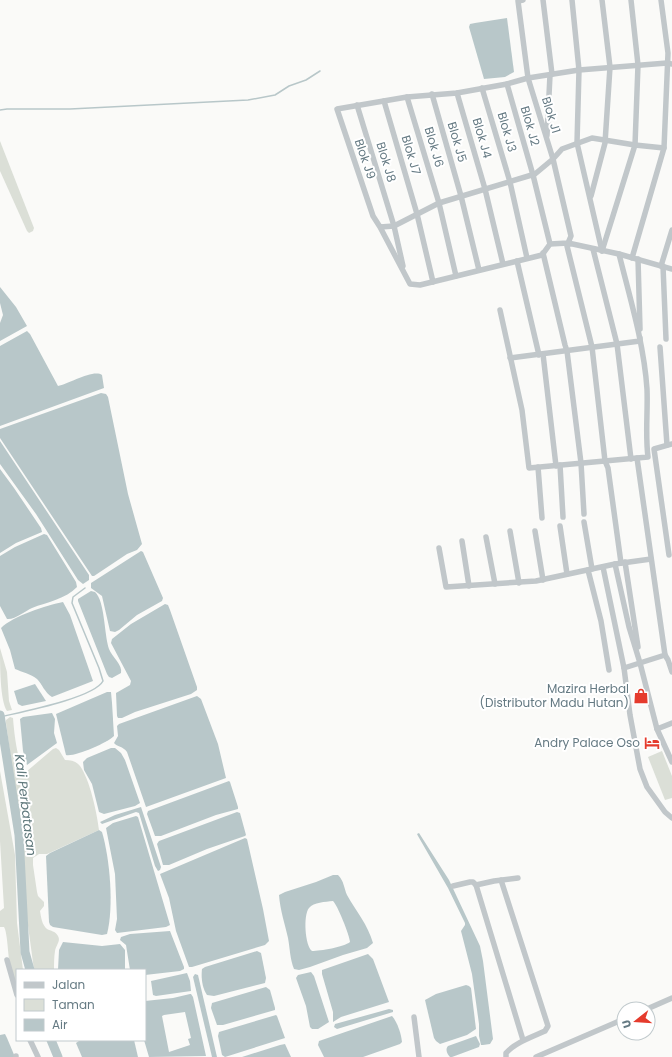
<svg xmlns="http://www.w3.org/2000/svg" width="672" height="1057" viewBox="0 0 672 1057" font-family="Poppins,sans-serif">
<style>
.green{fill:#dbdfd7}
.water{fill:#b8c7c9;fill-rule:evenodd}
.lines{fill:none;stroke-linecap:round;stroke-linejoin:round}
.stream{stroke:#b8c7c9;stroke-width:1.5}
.river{stroke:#b8c7c9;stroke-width:9}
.minor{stroke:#c1c7ca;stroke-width:5.5}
.labels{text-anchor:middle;stroke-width:4;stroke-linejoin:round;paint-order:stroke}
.street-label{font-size:12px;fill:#657a83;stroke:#fff}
.poi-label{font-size:12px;fill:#657a83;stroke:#fff;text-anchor:end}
.water-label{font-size:13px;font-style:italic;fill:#60797c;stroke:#fff}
</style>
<rect width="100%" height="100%" fill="#fafaf8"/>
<!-- green -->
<g class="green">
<path d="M0,141l34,87 -1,3 -4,2 -2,-2 -27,-60z"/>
<path d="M0,648l7,24 2,29 3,9 -5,1c-7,-10 -7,-47 -7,-63z"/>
<path d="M10,717l3,1c1,12 4,46 13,54l27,-23 3,-1 3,2 6,10c6,0 11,1 15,6 10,14 17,47 19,64l-52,24h-8l-6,4v7l4,27 1,4 6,6v4l-4,5c1,6 2,14 7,18 4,2 8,2 11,7 3,5 -2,9 -3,15 -1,6 -1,13 -1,19h-20l-8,-59 -6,-86 -14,-102v-3z"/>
<path d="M662,751l10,25v22l-7,2 -17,-43z"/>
<path d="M0,771l15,84 2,68 6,47h-6v16c-3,-9 -7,-18 -8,-28 -1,-6 -2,-27 -5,-31h-4v-16l4,-3 -4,-67z"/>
</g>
<!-- water -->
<g class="water">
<path d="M507,18l7,54 -9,5 -21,2 -15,-52 1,-3 5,-1z"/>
<path d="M0,287l16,20 11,19 -27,15v-18l3,-8 -3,-12z"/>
<path d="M27,331l3,3 28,52c11,-2 35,-17 44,-11l2,13 -104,38v-80z"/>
<path d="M101,393l5,1 2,3 20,97 14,50 -5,6 -10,4 -33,22h-2l-92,-138v-9z"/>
<path d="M0,441l89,134v5l-6,4 -5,-4 -42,-66 -36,-50z"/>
<path d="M0,469l14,19 27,40 1,4 -26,11 -16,10z"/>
<path d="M44,534l3,1 29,47 1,5c-11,12 -30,15 -45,21 -7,3 -17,12 -25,11l-7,-13v-50l15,-9z"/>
<path d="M141,551l2,1 20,46 -1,3 -25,14 -18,15 -4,2 -5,-1 -8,-35 -11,-8v-5z"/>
<path d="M91,591l4,1c10,9 9,42 14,57 3,8 14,16 12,24l-9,5 -3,-1 -2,-3 -29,-73v-2z"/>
<path d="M63,602l7,13 23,66 -41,16c-7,-4 -10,-13 -15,-18 -6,-5 -15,-7 -22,-10l-5,-19 -9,-22c12,-12 46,-23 62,-26z"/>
<path d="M165,604l3,1 2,5 27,77v3l-6,4 -56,18 -13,6h-4l-1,-2 -1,-23 14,-8 1,-4 -20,-38 1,-4 19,-15z"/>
<path d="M35,684l11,17 -24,5 -4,-2 -4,-13z"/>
<path d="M107,692h4l1,11 2,33c-7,7 -39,21 -48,19l-10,-41z"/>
<path d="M197,696l4,3 17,45 8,34 -80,29 -19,-55c-4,-6 -10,-5 -13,-9l4,-7 -1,-10 2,-2z"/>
<path d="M52,713l3,6 -1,14 3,10 -30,22 -4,-14 -3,-32 3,-2z"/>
<path d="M111,748h4l6,5 4,7 15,43 -5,3 -31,8 -5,-2 -7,-28 -8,-14 -1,-8 4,-4z"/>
<path d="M229,781l1,1 8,25v2l-22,6 -55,21h-6l-8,-22 1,-3z"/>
<path d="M141,807l20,60 -1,3 -2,1 -3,-5 -16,-53 -3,-1 -34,12 -2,-2 15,-7z"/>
<path d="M237,812l3,1 6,22 -1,1 -38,13 -38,16h-6l-6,-21 2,-3z"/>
<path d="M136,816l2,1 32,108 -4,2 -49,6 -2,-3 2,-11 -2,-45 -9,-46 7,-5z"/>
<path d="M99,830l3,2c8,27 12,75 5,102l-5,1 -49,-8 -3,-2 -1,-3 -3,-66 4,-3z"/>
<path d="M419,833l30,47 31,66 3,15 10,78 -3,5 -7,1h-2l-2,-9v-12l-7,-50 -11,-43 4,-6v-2l-17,-35 -30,-52 -1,-2z"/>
<path d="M245,838l2,1 16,70 6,32 -4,4 -73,22h-3l-13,-36 -7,-33 -9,-24z"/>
<path d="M333,875h5c6,6 6,13 9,20 9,16 21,30 26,48l-6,5 -24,7 -33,12 -11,3 -5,-1c-4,-10 -4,-20 -6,-31 -3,-14 -8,-28 -9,-43l6,-3 31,-10zM333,901c4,3 17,35 17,41 -6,5 -30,9 -38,9 -7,-5 -9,-36 -3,-43 5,-6 16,-6 24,-7z"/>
<path d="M170,931l14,36v2l-4,2 -35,4v-5h-15l-4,-25 -6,-5 1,-3 9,-3z"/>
<path d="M63,942l39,4 18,-2 5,6v20h-67l1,-20z"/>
<path d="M257,951l4,2 5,25 -1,5 -51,13 -7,-1c-5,-7 -6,-18 -5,-26l3,-2z"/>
<path d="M368,954l5,5 16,43 -48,15 -8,5v-10l-11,-38v-4z"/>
<path d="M311,972l3,4 15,46 -11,7h-6l-2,-2 -4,-21 -10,-28 2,-3z"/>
<path d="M187,973l3,8 1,10 -35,5 -3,-1 -2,-14z"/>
<path d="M195,974l3,1 19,82h-5l-19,-80z"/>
<path d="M466,985l3,1 2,2 5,41 -9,6 -27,9 -4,-3 -2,-3 -9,-38 11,-6z"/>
<path d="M266,987l4,3 5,18v2l-52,15h-6l-6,-17 1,-5z"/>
<path d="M190,994h1l2,3 13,59 -57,1 -5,-17h1v-39l28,-3zM185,1012l6,26 -3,1 2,6 -21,7 -7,-36 2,-1z"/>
<path d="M389,1009l4,1v2l-56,17 -3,-2 1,-3z"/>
<path d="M276,1015l1,1 8,22 -60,19 -3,-2 -4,-19 1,-4z"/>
<path d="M392,1016c6,7 9,18 10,26l-2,2 -37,13h-39l-6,-12 1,-4z"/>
<path d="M5,1034l2,4 8,19h-15v-22z"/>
<path d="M476,1036l4,8 -1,3 -27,10h-2c-3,-3 -5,-8 -2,-11z"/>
<path d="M86,1040h48l4,17h-56l-6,-14 3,-2z"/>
<path d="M285,1044l6,13h-49l38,-12z"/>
</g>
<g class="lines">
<!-- stream -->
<g class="stream">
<path d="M0,110l7,-1h63l178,-9 27,-5 14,-9 17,-6 14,-9"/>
<path d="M0,717c21,-5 94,-19 103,-36l-4,-13 -27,-65 1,-6 12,-9"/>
</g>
<!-- river -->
<g class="river">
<path d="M0,715l19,120 6,117 5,18"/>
<path d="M51,1040l7,17"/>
</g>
<!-- minor -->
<g class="minor">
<path d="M523,0l-5,1 10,77 25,81"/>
<path d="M543,0l9,74"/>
<path d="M572,0l7,70 -2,73 25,108"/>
<path d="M507,84l26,91 17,69"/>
<path d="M482,88l28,94 17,76"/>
<path d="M457,93l28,96 18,75"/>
<path d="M432,94l29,102 18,74"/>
<path d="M407,97l32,106 17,73"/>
<path d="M384,101l33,113 16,68"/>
<path d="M357,105l37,121 9,40"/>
<path d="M547,135l3,-60"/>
<path d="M553,159l9,-10 30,-11 43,7 29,3"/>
<path d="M591,196l14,-53 5,-76 -8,-67"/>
<path d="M380,227l30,57 10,1 122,-30 8,-11 18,-1 3,-7 -18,-77 -18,15 -96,29 -45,23 -14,1 -7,-11 -36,-107 70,-12 50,-4 50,-9 21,-6 51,-8 88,-7 5,1"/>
<path d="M593,249l24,95 14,115"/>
<path d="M602,251l33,-106 3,-80 -7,-65"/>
<path d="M543,253l22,92 2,6 14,112 3,51"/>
<path d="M619,254c11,44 25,90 28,135 1,23 -2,45 1,68l-11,1"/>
<path d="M632,258l32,-110 4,-95 -7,-53"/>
<path d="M638,259l2,70"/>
<path d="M517,261l22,94"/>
<path d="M661,266l11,-36"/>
<path d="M663,266l3,73"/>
<path d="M500,310l22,100 7,58 108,-10 28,197"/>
<path d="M660,347l7,98"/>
<path d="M543,354l13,112"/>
<path d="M510,358l130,-17v-3"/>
<path d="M560,465l3,52"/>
<path d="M538,467l4,51"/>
<path d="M584,522l8,47"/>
<path d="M560,526l7,48"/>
<path d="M510,531l9,52"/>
<path d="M535,531l8,49"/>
<path d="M486,537l9,47"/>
<path d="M462,541l7,45"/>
<path d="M439,548l7,39 90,-6 79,-17 36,-5"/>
<path d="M669,555l-15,-106 18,-5"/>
<path d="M625,562l13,85"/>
<path d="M621,563l-13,-95 -3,-7 -13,-114 -25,-101 1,-3 51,11 53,15"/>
<path d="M615,564l14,63 11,36 17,66"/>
<path d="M603,567l21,101 6,47 10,54 7,18 18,25 7,6"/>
<path d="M588,570l13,51 8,49"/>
<path d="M624,668l41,-13 3,5 4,12"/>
<path d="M672,723l-15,6 15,33"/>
<path d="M501,880l47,146 -3,5c-13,6 -29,11 -39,22v4"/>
<path d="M476,885l47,155"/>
<path d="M453,886l17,-4h3l3,3 18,-4 24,-3"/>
<path d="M7,960l10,35"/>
<path d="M647,1009l25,-11"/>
<path d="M414,1017l5,40"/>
<path d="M30,1040l8,17"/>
<path d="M16,1056v1"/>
<path d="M536,1057l88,-38"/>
</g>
</g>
<!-- icons -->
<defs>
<g id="shop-bare" transform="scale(1.2)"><path d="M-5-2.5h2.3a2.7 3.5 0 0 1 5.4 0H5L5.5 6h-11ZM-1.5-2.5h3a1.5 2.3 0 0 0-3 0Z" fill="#e53b2d" stroke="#fff" stroke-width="2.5" paint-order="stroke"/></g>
<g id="hotel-bare" transform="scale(1.2)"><path d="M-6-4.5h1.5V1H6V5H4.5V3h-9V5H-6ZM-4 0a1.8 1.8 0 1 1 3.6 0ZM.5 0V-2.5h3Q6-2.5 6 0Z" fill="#e53b2d" stroke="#fff" stroke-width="2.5" paint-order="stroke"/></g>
</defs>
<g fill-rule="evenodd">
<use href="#shop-bare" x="641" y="696"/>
<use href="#hotel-bare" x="652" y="743"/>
</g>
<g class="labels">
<!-- street labels -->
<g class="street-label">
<text transform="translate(551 115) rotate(73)" y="4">Blok J1</text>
<text transform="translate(530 126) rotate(74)" y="4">Blok J2</text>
<text transform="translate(507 132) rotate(74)" y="4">Blok J3</text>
<text transform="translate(482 138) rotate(74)" y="4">Blok J4</text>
<text transform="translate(457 142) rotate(74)" y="4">Blok J5</text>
<text transform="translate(434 147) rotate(74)" y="4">Blok J6</text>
<text transform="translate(411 155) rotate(74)" y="4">Blok J7</text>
<text transform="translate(365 159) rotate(71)" y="4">Blok J9</text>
<text transform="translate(386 162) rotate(73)" y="4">Blok J8</text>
</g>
<!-- poi labels -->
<g class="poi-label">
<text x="629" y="693">Mazira Herbal<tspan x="629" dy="14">(Distributor Madu Hutan)</tspan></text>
<text x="640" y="747">Andry Palace Oso</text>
</g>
<!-- water labels -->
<g class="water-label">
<text transform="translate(26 805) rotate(83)" y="5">Kali Perbatasan</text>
</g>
</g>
<!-- legend -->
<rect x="16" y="969" width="130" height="72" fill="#ffffff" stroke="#c1cacd"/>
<rect x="24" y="982" width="20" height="6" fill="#c1c7ca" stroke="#c1cacd"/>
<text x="52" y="989" font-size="12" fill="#657a83">Jalan</text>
<rect x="24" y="999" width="20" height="12" fill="#dbdfd7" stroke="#c1cacd"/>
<text x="52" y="1009" font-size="12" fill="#657a83">Taman</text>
<rect x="24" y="1019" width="20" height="12" fill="#b8c7c9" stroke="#c1cacd"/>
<text x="52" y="1029" font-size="12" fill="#657a83">Air</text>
<!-- north arrow -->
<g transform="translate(636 1021) rotate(253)"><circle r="19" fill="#ffffff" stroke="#c1cacd"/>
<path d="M0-3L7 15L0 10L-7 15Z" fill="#e53b2d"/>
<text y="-6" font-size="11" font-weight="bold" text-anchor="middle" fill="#657a83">U</text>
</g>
</svg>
